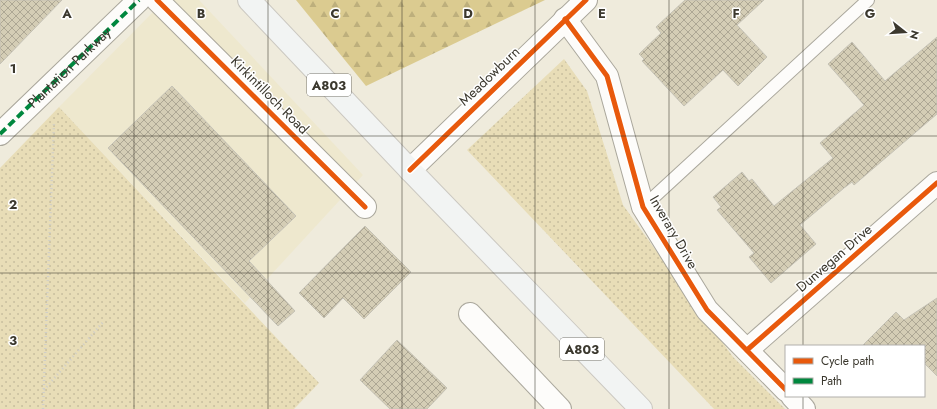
<svg xmlns="http://www.w3.org/2000/svg" width="937" height="409" viewBox="0 0 937 409" font-family="Jost,sans-serif">
<style>
.built{fill:#eee8ce}
.grass{fill:url(#grass-dots)}
.forest{fill:url(#forest-firs)}
.building{fill:url(#building-cross-hatch);stroke:#c5c2b6}
.lines{fill:none;stroke-linecap:round;stroke-linejoin:round}
.service-casing{stroke:#aaa79c;stroke-width:14}
.minor-casing{stroke:#aaa79c;stroke-width:24}
.tertiary-casing{stroke:#aaa79c;stroke-width:24}
.primary-casing{stroke:#cbc8c1;stroke-width:24}
.path{stroke:#cfcec9;stroke-width:2.5;stroke-dasharray:1 3;stroke-linecap:butt}
.service{stroke:#fdfcfa;stroke-width:12}
.minor{stroke:#fdfcfa;stroke-width:22}
.tertiary{stroke:#fdfcfa;stroke-width:22}
.primary{stroke:#f2f4f3;stroke-width:22}
.quiet{stroke:#00873e;stroke-width:4;stroke-dasharray:8 4;stroke-linecap:butt}
.cycleway-casing{stroke:#fff;stroke-width:8}
.cycleway{stroke:#e8590c;stroke-width:5}
.grid{fill:none;stroke:#3b382e;stroke-width:1;stroke-opacity:0.55}
.labels{text-anchor:middle;stroke-width:3;stroke-linejoin:round;paint-order:stroke}
.shield{fill:#fff;stroke:#76746d;stroke-width:1}
.shield-label{font-size:13px;font-weight:bold;fill:#3b382e}
.street-label{font-size:14px;fill:#3b382e;stroke:#fff}
.grid-label{font-size:13px;text-anchor:middle;font-weight:bold;fill:#3b382e;stroke:#fff;stroke-width:3;stroke-linejoin:round;paint-order:stroke}
</style>
<defs>
<pattern id="grass-dots" width="8" height="8" patternUnits="userSpaceOnUse"><rect width="8" height="8" fill="#e8ddb7"/><path d="M2 2h.1M6 6h.1" fill="none" stroke="#c8be9e" stroke-width="1.8" stroke-linecap="round"/></pattern>
<pattern id="forest-firs" width="22" height="20" patternUnits="userSpaceOnUse"><rect width="22" height="20" fill="#dbcb90"/><path d="M5 1l3.5 6h-7zM16 11l3.5 6h-7z" fill="#bdaf7c"/></pattern>
<pattern id="building-cross-hatch" width="8" height="8" patternUnits="userSpaceOnUse"><rect width="8" height="8" fill="#d4cdb5"/><path d="M0 0l8 8M0 8l8-8" fill="none" stroke="#ada794"/></pattern>
</defs>
<rect width="100%" height="100%" fill="#efebdc"/>
<!-- built -->
<path class="built" d="M165,0h34l164,175 -118,128 -186,-196z"/>
<!-- grass -->
<g class="grass">
<path d="M564,59l23,32 36,114 110,152 52,52h-71l-247,-259z"/>
<path d="M59,107l260,276 -25,26h-294v-241z"/>
</g>
<!-- forest -->
<path class="forest" d="M296,0h249l-179,86z"/>
<!-- building -->
<g class="building">
<path d="M0,0h62l-62,64z"/>
<path d="M685,0h79l-27,25 30,32 -29,29 -15,-16 -39,36 -42,-45 2,-2 -5,-5 22,-21 -5,-6z"/>
<path d="M937,37v77l-83,71 -2,-3 -8,6 -44,37 16,19 -45,39 -22,-26 5,-4 -37,-43 4,-3 -8,-10 29,-25 7,9 3,-2 22,27 59,-48 -13,-15 44,-38 -36,-41 24,-22 33,39z"/>
<path d="M172,86l124,130 -47,45 46,50 -17,15 -170,-178z"/>
<path d="M365,226l46,46 -47,47 -21,-21 -19,20 -25,-25z"/>
<path d="M937,298v78l-13,-13v-17h-62l34,-34 8,8z"/>
<path d="M397,340l50,48 -20,21h-37l-30,-29z"/>
</g>
<g class="lines">
<!-- service casing -->
<g class="service-casing">
<path id="service" d="M643,207l225,-207"/>
</g>
<!-- minor casing -->
<g class="minor-casing">
<g id="minor">
<path d="M157,0l208,207"/>
<path d="M565,19l42,57 36,131 64,103 79,80"/>
<path id="s1" d="M0,134l139,-134"/>
<path d="M470,314l90,95"/>
<path d="M747,350l190,-167"/>
<path d="M792,396l12,13"/>
</g>
</g>
<!-- tertiary casing -->
<g class="tertiary-casing">
<path id="tertiary" d="M410,170l176,-170"/>
</g>
<!-- primary casing -->
<g class="primary-casing">
<path id="primary" d="M249,0l161,170 231,239"/>
</g>
<!-- path -->
<g class="path">
<path d="M44,390l60,-69"/>
<path d="M43,409l11,-287"/>
</g>
<!-- service -->
<use href="#service" class="service"/>
<!-- minor -->
<use href="#minor" class="minor"/>
<!-- tertiary -->
<use href="#tertiary" class="tertiary"/>
<!-- primary -->
<use href="#primary" class="primary"/>
<!-- quiet -->
<path class="quiet" d="M0,134l139,-134"/>
<!-- cycleway casing -->
<g class="cycleway-casing">
<g id="cycleway">
<path d="M157,0l208,207"/>
<path d="M565,19l42,57 36,131 64,103 79,80"/>
<path d="M410,170l176,-170"/>
<path d="M747,350l190,-167"/>
</g>
</g>
<!-- cycleway -->
<use href="#cycleway" class="cycleway"/>
</g>
<!-- grid -->
<path class="grid" d="M134,0v409M268,0v409M402,0v409M535,0v409M669,0v409M803,0v346M0,136h937M0,273h937M803,396v13"/>
<g class="labels">
<!-- shield labels -->
<g class="shield">
<rect x="307" y="74" width="44" height="22" rx="3"/>
<rect x="560" y="338" width="44" height="22" rx="3"/>
</g>
<g class="shield-label">
<text x="329" y="90">A803</text>
<text x="582" y="354">A803</text>
</g>
<!-- street labels -->
<g class="street-label">
<text dy="5" stroke="none"><textPath href="#s1" startOffset="96">Plantation Parkway</textPath></text>
<text transform="translate(489 76) rotate(-44)" y="5">Meadowburn</text>
<text transform="translate(270 95) rotate(45)" y="5">Kirkintilloch Road</text>
<text transform="translate(674 232) rotate(60)" y="5">Inverary Drive</text>
<text transform="translate(834 258) rotate(-41)" y="5">Dunvegan Drive</text>
</g>
</g>
<g class="grid-label">
<text x="67" y="18">A</text>
<text x="201" y="18">B</text>
<text x="335" y="18">C</text>
<text x="468" y="18">D</text>
<text x="602" y="18">E</text>
<text x="736" y="18">F</text>
<text x="870" y="18">G</text>
<text x="13" y="73">1</text>
<text x="13" y="209">2</text>
<text x="13" y="345">3</text>
</g>
<!-- legend -->
<rect x="785" y="345" width="140" height="52" fill="#ffffff" stroke="#b1afab"/>
<rect x="793" y="358" width="20" height="6" fill="#e8590c" stroke="#b1afab"/>
<text x="821" y="365" font-size="12" fill="#3b382e">Cycle path</text>
<rect x="793" y="378" width="20" height="6" fill="#00873e" stroke="#b1afab"/>
<text x="821" y="385" font-size="12" fill="#3b382e">Path</text>
<!-- north arrow -->
<g transform="translate(905 32) rotate(107)" stroke="#ffffff" stroke-width="3" paint-order="stroke">
<path d="M0-3L7 15L0 10L-7 15Z" fill="#3b382e"/>
<text y="-6" font-size="11" font-weight="bold" text-anchor="middle" fill="#3b382e">N</text>
</g>
</svg>
